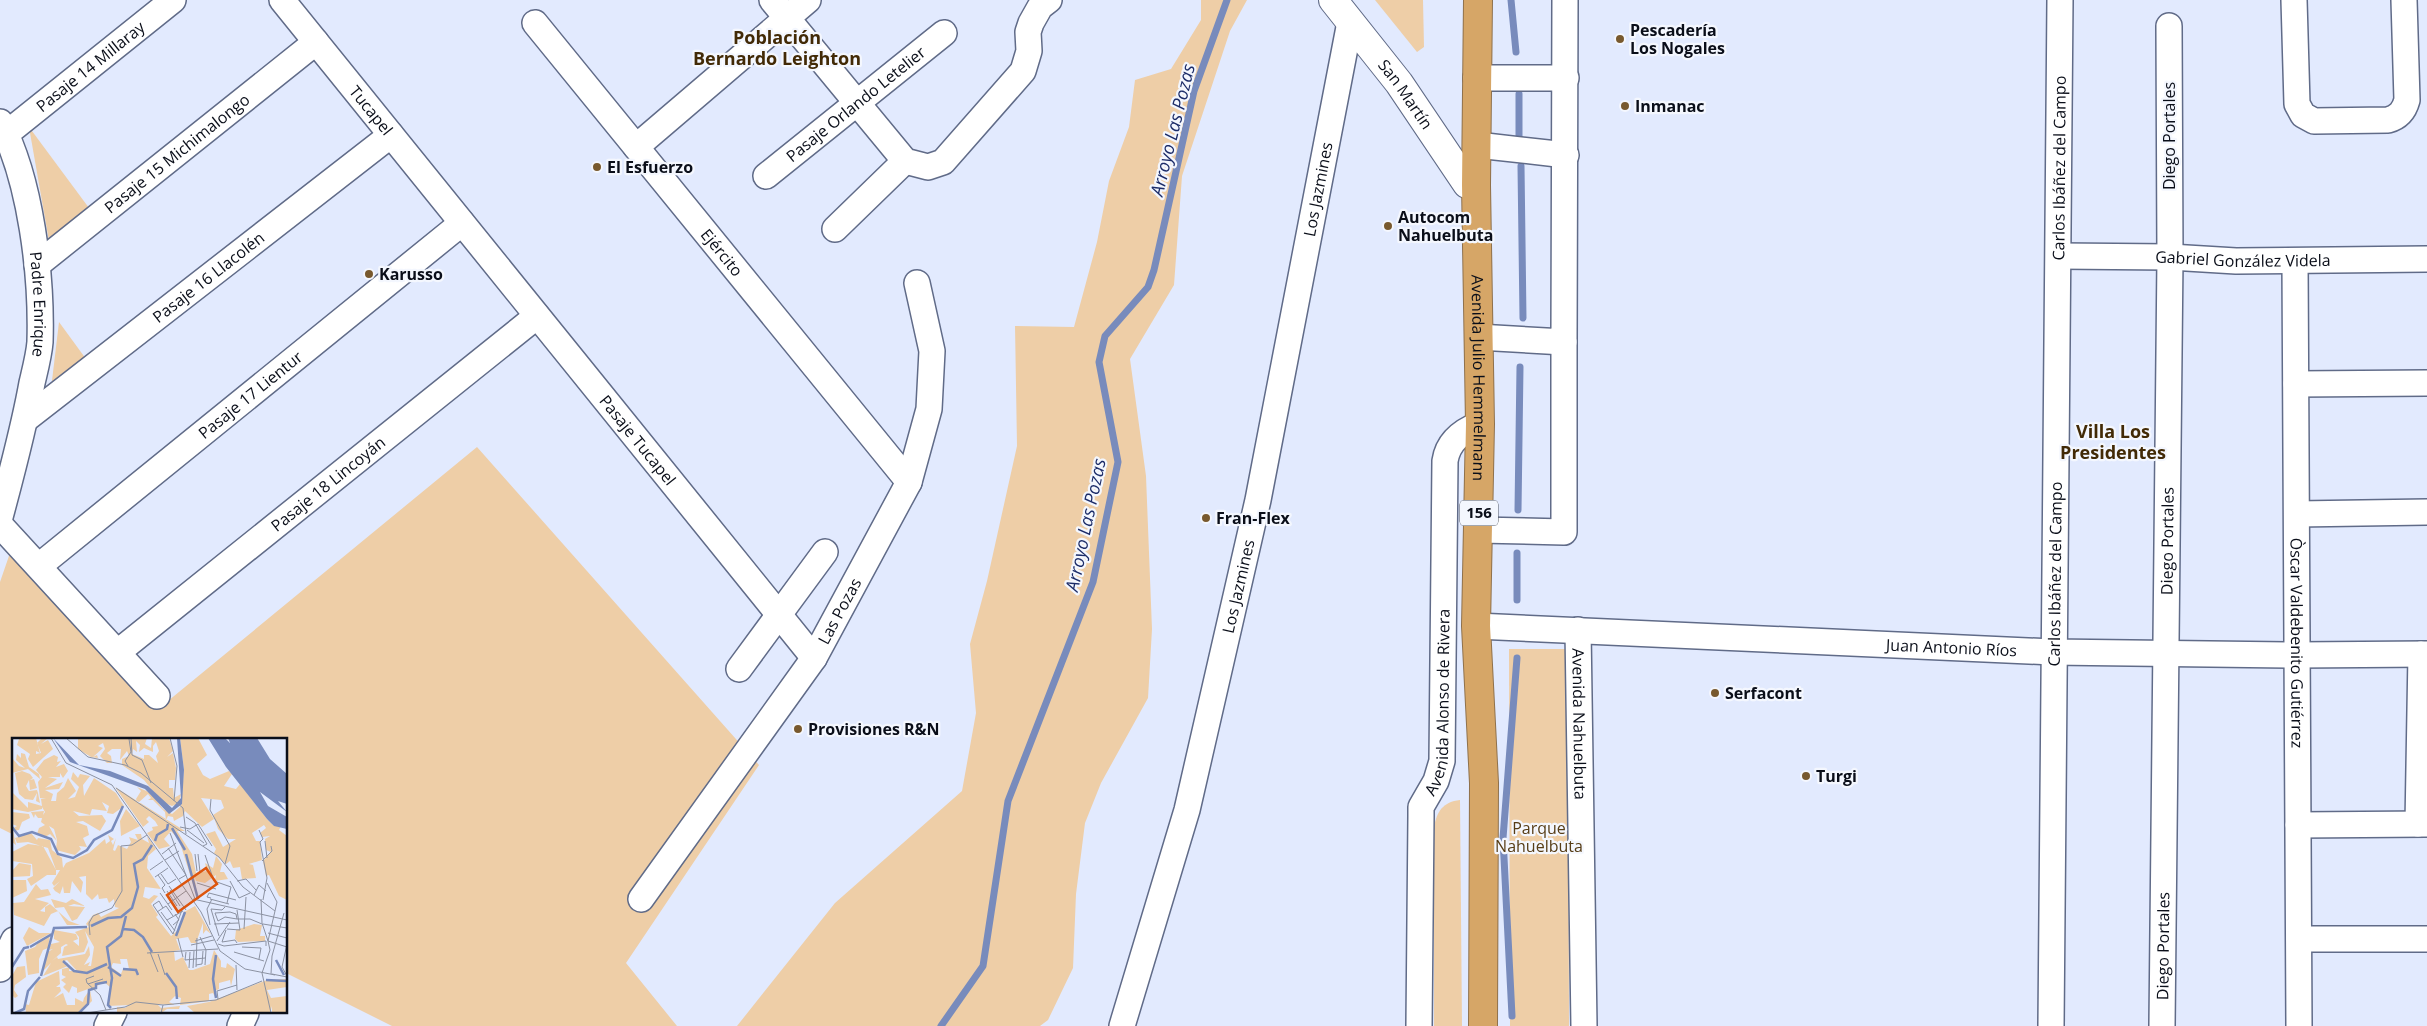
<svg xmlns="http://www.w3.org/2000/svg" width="2427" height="1026" viewBox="0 0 2427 1026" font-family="'Open Sans',sans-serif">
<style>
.green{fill:#eecea7}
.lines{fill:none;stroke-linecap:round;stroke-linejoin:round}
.stream{stroke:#788bbc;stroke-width:7}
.street-casing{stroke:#606b88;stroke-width:28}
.secondary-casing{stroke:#606b88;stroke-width:30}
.highway-casing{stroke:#8f714c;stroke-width:30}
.street{stroke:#fff;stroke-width:25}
.secondary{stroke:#fff;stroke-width:28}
.highway{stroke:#d6a667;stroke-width:28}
.poi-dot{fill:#78592e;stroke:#f4f7fe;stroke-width:2}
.labels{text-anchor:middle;stroke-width:4.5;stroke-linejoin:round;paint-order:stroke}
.shield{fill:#f4f7fe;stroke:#50545e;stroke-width:1}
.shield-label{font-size:15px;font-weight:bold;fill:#0a0e19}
.poi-label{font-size:16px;font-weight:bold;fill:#0a0e19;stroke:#f4f7fe;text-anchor:start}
.street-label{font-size:16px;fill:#0a0e19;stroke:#f4f7fe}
.park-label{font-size:16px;fill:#573d16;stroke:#f4f7fe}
.neighbourhood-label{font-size:18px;font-weight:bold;fill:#422a06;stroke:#f4f7fe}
.water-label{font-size:18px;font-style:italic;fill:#1c2c68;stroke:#f4f7fe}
.inset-river{fill:none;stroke:#788bbc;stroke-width:2.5}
.inset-road{fill:none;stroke:#8c92a2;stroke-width:1}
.view{fill:#dd550d;fill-opacity:0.15;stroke:#dd550d;stroke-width:2.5}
.inset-edge{fill:none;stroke:#0a0e19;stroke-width:2.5}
</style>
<rect width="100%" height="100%" fill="#e2eafe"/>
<!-- green -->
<g class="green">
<path d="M1201,0h46l-17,31 -48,145 -8,109 -44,74 16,117 6,153 -4,69 -47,85 -16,40 -9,71 -3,74 -25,52 -8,6h-303l98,-123 127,-112 14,-78 -6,-69 17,-63 30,-135 -2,-120 59,1 23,-85 12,-61 20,-54 6,-47 36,-11 30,-49z"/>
<path d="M1375,0h48l1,47 -7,5z"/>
<path d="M29,127l60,81 -40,33z"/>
<path d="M59,322l27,37 -35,30z"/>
<path d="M477,447l282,318 -133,198 51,63h-285l-106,-53v-233h-272v95l-14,-7v-246l10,-29 147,157z"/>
<path d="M1509,649h59l1,377h-59z"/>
<path d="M1460,800l2,226h-28v-199c3,-16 9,-25 26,-27z"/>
</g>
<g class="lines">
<!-- stream -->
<g class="stream">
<path d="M1511,0l5,52"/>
<path d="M1519,138v-44"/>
<path d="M1521,166l2,152"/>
<path d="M1518,510l2,-143"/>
<path d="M1517,600v-47"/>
<path d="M1512,1016l-9,-178 14,-180"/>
<path d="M941,1026l42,-60 25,-165 85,-219 25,-120 -19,-100 6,-26 43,-49 6,-17 40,-179 33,-91"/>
</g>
<!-- street casing -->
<g class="street-casing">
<g id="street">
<path id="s1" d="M282,0l532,658"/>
<path d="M772,0l133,161 23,6 15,-5 80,-91 6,-20 -1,-19 3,-9 9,-16 9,-7"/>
<path d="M2294,0l3,104 6,11 11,6 74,-1c11,-3 16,-9 19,-20l-3,-100"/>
<path id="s2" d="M535,23l374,459"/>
<path d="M1476,78h90"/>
<path id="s3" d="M0,122c31,58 42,154 40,220 -1,13 -5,28 -8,41 -8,45 -20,89 -32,134"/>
<path id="s4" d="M6,134l167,-134"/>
<path d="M1477,145l89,10"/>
<path d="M636,147l172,-147"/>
<path id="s5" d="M766,176l178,-143"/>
<path d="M835,229l70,-68"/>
<path id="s6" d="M2059,256l111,1 66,4 191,-2"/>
<path id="s7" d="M2295,261l4,765"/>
<path id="s8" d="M37,265l279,-223"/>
<path d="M1478,337l86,5 1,-342"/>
<path d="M2296,384l131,-1"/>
<path id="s9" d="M26,419l365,-284"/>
<path d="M2297,514l130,-2"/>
<path d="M0,525l157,171"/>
<path d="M1479,530l85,2v-190"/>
<path id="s10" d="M39,566l423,-343"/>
<path id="s11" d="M1476,626l576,26 245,3 130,-1"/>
<path id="s12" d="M1578,630l6,396"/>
<path id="s13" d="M118,652l419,-336"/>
<path d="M739,669l86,-117"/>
<path d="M2418,824l3,-170"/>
<path d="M2298,825l129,-1"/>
<path id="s14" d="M641,899l173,-241 95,-176 20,-73 3,-58 -15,-68"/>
<path d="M2299,939h128"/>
<path d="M0,969l14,-29"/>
<path d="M107,1026l7,-14"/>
<path d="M240,1026l6,-13"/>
<path id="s15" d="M1122,1026l65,-216 71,-310 92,-478"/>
<path id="s16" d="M1419,1026l2,-210v-9l15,-26 6,-20 3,-300c3,-20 17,-30 35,-37"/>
<path id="s17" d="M2051,1026c1,-342 8,-684 9,-1026"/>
<path id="s18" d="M2162,1026l8,-769 -1,-231"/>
</g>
</g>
<!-- secondary casing -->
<g class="secondary-casing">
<g id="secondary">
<path id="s19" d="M1333,0l66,83 68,101 9,1"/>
</g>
</g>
<!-- highway casing -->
<g class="highway-casing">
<g id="highway">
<path id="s20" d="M1478,0l-2,185 4,239 -4,202 8,157 -1,243"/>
</g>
</g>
<!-- street -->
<use href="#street" class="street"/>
<!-- secondary -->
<use href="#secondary" class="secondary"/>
<!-- highway -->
<use href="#highway" class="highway"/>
</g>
<!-- markers -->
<g class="poi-dot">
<circle cx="1620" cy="39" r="5"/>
<circle cx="1625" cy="106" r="5"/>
<circle cx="597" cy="167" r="5"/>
<circle cx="1388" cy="226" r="5"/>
<circle cx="369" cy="274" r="5"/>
<circle cx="1206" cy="518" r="5"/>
<circle cx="1715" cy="693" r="5"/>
<circle cx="798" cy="729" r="5"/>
<circle cx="1806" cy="776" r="5"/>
</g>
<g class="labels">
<!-- shield labels -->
<rect class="shield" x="1460" y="500.5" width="38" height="25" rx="4"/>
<g class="shield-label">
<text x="1479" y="518">156</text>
</g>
<!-- poi labels -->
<g class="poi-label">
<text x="1630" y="36">Pescadería<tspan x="1630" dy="18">Los Nogales</tspan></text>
<text x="1635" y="112">Inmanac</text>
<text x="607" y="173">El Esfuerzo</text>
<text x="1398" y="223">Autocom<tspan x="1398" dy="18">Nahuelbuta</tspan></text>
<text x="379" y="280">Karusso</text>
<text x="1216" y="524">Fran-Flex</text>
<text x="1725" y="699">Serfacont</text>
<text x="808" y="735">Provisiones R&amp;N</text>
<text x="1816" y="782">Turgi</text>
</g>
<!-- street labels -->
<g class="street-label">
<text dy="6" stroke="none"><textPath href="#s4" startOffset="108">Pasaje 14 Millaray</textPath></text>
<text dy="6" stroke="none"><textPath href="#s19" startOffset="119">San Martín</textPath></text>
<text dy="6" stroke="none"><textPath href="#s5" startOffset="115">Pasaje Orlando Letelier</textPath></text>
<text dy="6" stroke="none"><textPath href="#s1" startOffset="142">Tucapel</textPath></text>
<text transform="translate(2169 136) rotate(-90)" y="6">Diego Portales</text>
<text dy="6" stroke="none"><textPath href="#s8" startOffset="179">Pasaje 15 Michimalongo</textPath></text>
<text dy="6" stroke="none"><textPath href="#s17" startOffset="858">Carlos Ibáñez del Campo</textPath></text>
<text dy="6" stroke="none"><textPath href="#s15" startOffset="860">Los Jazmines</textPath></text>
<text dy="6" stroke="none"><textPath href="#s2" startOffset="296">Ejército</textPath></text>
<text dy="6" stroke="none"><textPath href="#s6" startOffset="184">Gabriel González Videla</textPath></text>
<text dy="6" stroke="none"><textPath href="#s9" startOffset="231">Pasaje 16 Llacolén</textPath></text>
<text dy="6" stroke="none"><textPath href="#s3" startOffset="188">Padre Enrique</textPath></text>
<text dy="6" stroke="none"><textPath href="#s20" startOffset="378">Avenida Julio Hemmelmann</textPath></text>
<text dy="6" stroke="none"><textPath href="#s10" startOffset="272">Pasaje 17 Lientur</textPath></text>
<text dy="6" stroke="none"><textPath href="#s1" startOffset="566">Pasaje Tucapel</textPath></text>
<text dy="6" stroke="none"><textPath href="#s13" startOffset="269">Pasaje 18 Lincoyán</textPath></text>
<text dy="6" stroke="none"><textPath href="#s18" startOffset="485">Diego Portales</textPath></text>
<text dy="6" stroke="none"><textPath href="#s17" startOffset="452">Carlos Ibáñez del Campo</textPath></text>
<text dy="6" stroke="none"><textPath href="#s15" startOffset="455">Los Jazmines</textPath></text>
<text dy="6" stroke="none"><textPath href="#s14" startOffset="350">Las Pozas</textPath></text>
<text dy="6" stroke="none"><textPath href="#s7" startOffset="382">Òscar Valdebenito Gutiérrez</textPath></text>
<text dy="6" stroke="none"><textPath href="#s11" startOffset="476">Juan Antonio Ríos</textPath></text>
<text dy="6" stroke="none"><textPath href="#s16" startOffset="328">Avenida Alonso de Rivera</textPath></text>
<text dy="6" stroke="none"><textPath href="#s12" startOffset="94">Avenida Nahuelbuta</textPath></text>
<text dy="6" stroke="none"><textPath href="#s18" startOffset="80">Diego Portales</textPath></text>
</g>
<!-- park labels -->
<g class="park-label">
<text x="1539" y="834">Parque<tspan x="1539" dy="18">Nahuelbuta</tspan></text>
</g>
<!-- neighbourhood labels -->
<g class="neighbourhood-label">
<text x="777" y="44">Población<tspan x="777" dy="21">Bernardo Leighton</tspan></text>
<text x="2113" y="438">Villa Los<tspan x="2113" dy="21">Presidentes</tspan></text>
</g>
<!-- water labels -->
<g class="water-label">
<text transform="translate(1173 130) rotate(-76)" y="6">Arroyo Las Pozas</text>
<text transform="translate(1086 525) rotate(-78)" y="6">Arroyo Las Pozas</text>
</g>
</g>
<!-- overview -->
<g transform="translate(12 738)">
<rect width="275" height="275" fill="#e2eafe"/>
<path d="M24,0l4,15 -4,-2v3l5,-1 -4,-10 5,-5h6l-7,6 7,-4 5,9 -20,18 -5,-8 2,-5 -13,-9 2,-6zM66,0h69l-2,6 6,4 1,-10h17l4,13 -6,6 6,-4 3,15 -1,12h-6v8h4l1,10 7,-4 -2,9 -7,3 -10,-4 -18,-22 -22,-15v-6l7,-3 -2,-5 -7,9 1,-11h-9l-5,4 4,3 1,7h-5l-7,-7 5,-7 -2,-6 -5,3 5,2 -10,9 4,-2 1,3 -7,-1 -13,-8zM124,3l4,4 -1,7 5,-4 9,4v-6l3,-4 3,9 -3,5 2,7 -9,-8h-5v4l-12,-5 1,-5 4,3zM168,0h18l9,17 -10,9 6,11 7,4 19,-8 3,3 -8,12 12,3 4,-5 27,35 7,7h7l-2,4 8,6v64l-8,-4 -10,-21 -3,1 -3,-15 8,-9 -5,-2 -1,-11 5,-3 -8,1 -2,-4 6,-5 -2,-3 -12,8 4,8h4l2,19 -13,4 4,1 3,13 -14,1 -2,-12 -7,1 -3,-7 -4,3 -12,-11 2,-4 -10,-15 9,-3 8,16 13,-8h-8l-10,-10 -5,-14 11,-7 -3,-8 -20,-2 13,21 -12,8 -17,-16 -2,5 -9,5 -1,-4 -5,-1 -2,4 -1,-8 -12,-12h-5l3,-2 -3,-4 -10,9 -2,-4 5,-8 -4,-4 14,6 12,16 9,5 9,-8 3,-36zM9,15l4,1 4,13 10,7 1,5 -12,-10 -16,4v-15l7,8 6,2 -9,-8 1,-6 4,4zM42,17l4,2 -1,5 4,-1 -5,6 8,-3 4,7 -5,7 -3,-5v4h-12l9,2 -12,9 18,-6 -4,7 -14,1 8,4 -2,7h5l1,-8 7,-6 4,-9 8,13 -8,8 7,-2 4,-10 -8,-8 2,-7 5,6 2,-4 10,2 -7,9 1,11 10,-18 22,15 8,13 -11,8 -6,-1 2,-7 -7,-4 5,9 -15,-2 -2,6 -17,-4 6,5 23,-1 4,6 -6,10 -17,-10 -7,1 11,4 2,9 -6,3 4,9 -8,-1 2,3 -6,6 -19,-5 1,-10 -3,-11 -5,-3 8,15 -7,-7 -5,3 -8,-3 2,-6 6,-3 -4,-3 1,-4h-4l-3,-4 -1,4 -3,-6 13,-1 -1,4 2,-3 6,10 -9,-15v2l-14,3 -16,-3 1,-16 15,15v-6l14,4 -1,-7h5l-6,-1 -2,-16 4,-5 -6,-7 8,-10zM10,33l8,3 3,4 -3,2 4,-1 3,9 -7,2 -1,-10 -3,6 3,5 8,-1 1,3 2,10 -4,-2 1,-8 -4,7 -8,-1 -6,-5 -4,-21zM103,49l70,44h-8l15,23 4,19 11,-2 -2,-8 8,5 3,-12 6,8 -2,8h4l4,7 -13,2 1,-6 -11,8 -9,-2 -2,-6 4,25 -19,-60 -8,-9 -7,8 6,7 -11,3 -12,-16 6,-3 -1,-3 6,-1 -3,-5 -6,-5 -3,3 3,3 -6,5zM114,71l14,17 -19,10 -1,-15zM0,74l17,2 1,4 -8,4 -3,8 -6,1 3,14 -4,-3v-13l5,-3 -5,-2zM19,95l6,7 1,-2 12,2 2,10 10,8 1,10 3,-5 23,-10 16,-14 1,5 4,-3 -2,-6 6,4 -3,2 2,4 3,-7 -3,12 2,1 3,-6 9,4 4,-7 -2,-5 9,3 -3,-6h6l1,5 7,4 -2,-7 9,13 -8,7 -1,12 14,21 -16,-2 -2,10 6,2 5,-4 4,1 -7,8 7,11 -2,2 15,19 7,-6 6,-18 11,-6 16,28 -5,-4 -3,4v-11l-7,20h-5l-3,-6 -12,2 4,11 -6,1 1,10 8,-4 6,13h4l17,-6 4,-14 7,11v6l5,1 1,-5 8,6 -4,17 -1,-6 -11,3v6l-4,2 1,8 -3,-6 -4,1v7l-29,4 1,-7 -6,-2 -6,6 6,3 -18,-1 4,4 19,-2 -1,3h-12l-6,4v-4l-1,4h-43v-6l8,1 4,-3 -21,1 2,-19 -6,-5 -14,8 2,11 -12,12h-54l-1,-9 4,1 7,-23 23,-11 1,13 -4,3h4l1,4 -7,7 9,-5 4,12h8v-7l8,4 1,-4 7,-10 -14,5v-5l-5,-2 -3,7 -6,-6 3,-3 -5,-4 5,-3 -4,-2v-6l8,-2 -1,4h8l-10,-11 -5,2 6,1v3l-25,10 8,-13 -8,8 3,-18 7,-4 -4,1 2,-6 9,-2 -6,-3v-9l22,4 2,5 -5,2 6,5v-9l-4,-5 14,-5 -3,-3 7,-9 5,-2 3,4 18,-9 -4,-1 -1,-8 -5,4 -2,-5 -8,1 -1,-5 -6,6 -6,-6v-18l-7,1 4,5 -2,11 -9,-12 -2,12h-6l-1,-7 -3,8 -5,-3 -2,-3 7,-7 -6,5 -2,-3 8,-13h-4l-8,-22 -20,-6 -11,1 -2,-5zM73,193l9,16 -3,19h-3l2,-4 -6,3 6,-10 -1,-9 -4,8 -27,5 -1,-2 -5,4 9,-8v-6l5,-3 2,1 -4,2 -2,9 22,-4 4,-10zM108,221h7l2,10h-6l-2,5 -10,-7 2,-4 8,1zM16,106l15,2 13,24v5h-9l-16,11 -4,-7 6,-3 -1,-12 -20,-3v-9zM7,125l12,2 -1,11 -18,1v-6zM0,142h14l1,11 -15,7zM24,146l5,6 7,-1 3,6 -16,4 14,4 -9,8 5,1v-5l5,-3 19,17 11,4h-13l-9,-14 -7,3 -7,12 -30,-11 -1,-12 11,-1zM39,161l15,4 6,-4 13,7 -11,-2 -6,2 17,1 -8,12 -5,2 -8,-14 -9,1zM242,186l8,1 -2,11h5v5l-27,1 -3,-3 1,-9zM17,189l10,6h12l-24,13 -4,-8zM38,197l-2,13 -5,2 -4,9v14l-11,2 -3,-24 10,-4 6,-8zM13,228l1,11 -11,8 -1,5 4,6 -3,2 -3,-3v-19l5,-9zM275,241v8l-20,3 4,8 16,-2v17h-15v-7l-2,7h-75l-8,-7 22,-4 58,-22z" fill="#eecea7" fill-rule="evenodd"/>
<path d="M41,0l26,27 31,6 38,15 24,22 9,-10 -4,-60h3l4,32 -2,34 -13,10 -24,-25 -75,-27zM196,0h17l5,5 -2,-5h29l13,21 17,15v30l-9,-3 9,11 -27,-20 8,14 19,11v12l-13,-3 -7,-7 -41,-52z" fill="#788bbc"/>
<path class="inset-river" d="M0,89l7,9 13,-4 19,7 7,15 15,4 14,-8 7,-10 18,-10 11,-24M160,90l13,22M143,103l2,-6 10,-6 1,-5M174,116l12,45M79,188l17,-8 13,-1 11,-9 6,-21 -4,-23 9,-5 9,-14M111,191l11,1 9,7 9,15M164,198l9,-24M18,209l22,-13M264,222l8,15M51,223l11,10 13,2 20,-9M0,229l12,-19 5,-1M96,229l13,9M111,231l13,1 2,5M154,235l10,14 1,12M29,238l13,-48 33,-1M254,242l21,1M204,260l-3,-19 3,-24M99,270l-3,-3 4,-27 -5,-31 14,-11 5,-20M3,275l9,-4 4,-18 12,-14M67,275l9,-9 1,-14 7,-2v-4l11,-2"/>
<path class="inset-road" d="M39,0l15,25 46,22 89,127 19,39 25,18 30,6M54,0l22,19 37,8 16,8 42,35 3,26M119,0l1,17 10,5 9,23M158,0l7,28 -3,35M116,28l-3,-5 6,-9 -2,-13M104,50l103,69 24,30 32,24M199,61l-1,11 20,36 -5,18M174,79l9,6 12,21 -4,2M168,89l10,2 8,-5 14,22M175,92l17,13M247,92l4,9 -3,3 7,36 -4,22M158,95l25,66M253,103l2,17M156,110l18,27 -7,4M150,116l14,-11M183,116l2,17M186,116l2,18M193,117l9,26 17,6M153,122l14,-9M250,123l10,-10 -1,-5M138,132l13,-9M149,136l7,10 8,-5M146,137l7,10 -3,3 3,5M143,139l13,-9M218,143l9,17 11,-5M225,143l9,-2 10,11M185,145l19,6M255,145l10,19 -2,9M157,148l17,24M158,152l10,16M155,153l10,15M148,155l12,17M242,157l5,-10 7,6M199,160l-4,-1 2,-4 27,7M181,161l94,21M198,161l19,5M249,161l1,24 6,18M215,165l4,-16M156,166l18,-13M151,170l-4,-7 -6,4 20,29 9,-24M145,174l9,-6 7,10M149,174l14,19M225,181l-1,-5 -6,-2 -15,1 3,8 7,-4 12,2h13l12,5M155,182l16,-9M202,186l25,-1M251,186l24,4M161,187l6,-5 -4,-6M198,187l-3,-16 5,-10M215,191l13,1 -3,-20M232,191l2,-32M214,192l-4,12 13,-2 2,3M256,195l19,5M78,197l-1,-12 4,-7 19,-8 10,-17 -1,-45 11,-1 15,-10M207,198l-8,-27 11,1 3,-3M188,199l6,13 -1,15M166,200l5,19M183,203l17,-5M205,203l13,-19M256,203l19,6M206,206l6,2 42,-5v5M275,206l-5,23 5,9M179,207l23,-5M230,209l19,1 -2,11M138,214l8,20M174,214l-1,8 20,-2M222,214l30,9M135,215l71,-4M146,216l7,21M184,227l6,-1 1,-13M224,227l1,25M184,229l1,-29M177,230l1,-16M181,230l1,-17M250,235l9,40M250,235l8,-23 -2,-9 7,-30M259,236l1,-18 12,-43M260,236l15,3M82,238l-8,3 1,4 13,12 6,15M76,246l15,-5M206,261l-1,-8 20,-6M75,275l38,-6 11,-5 27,3M149,275l2,-8 53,-5 46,-19"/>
<path class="view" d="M194,130l11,16 -39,28 -11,-17z"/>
<rect width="275" height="275" class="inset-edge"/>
</g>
</svg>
